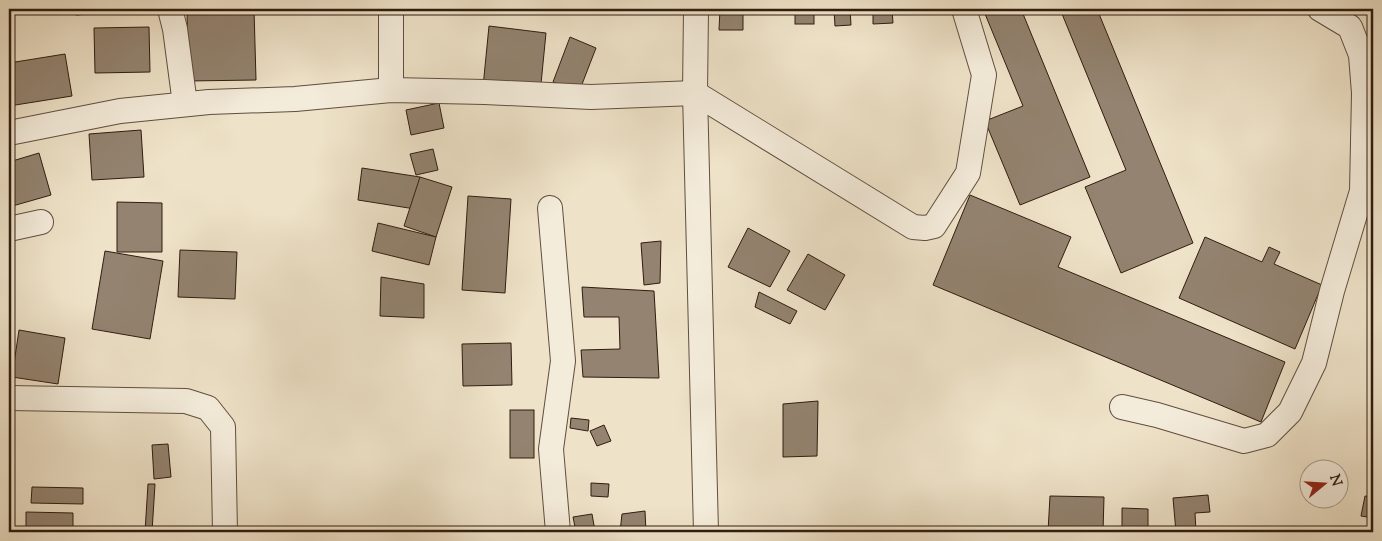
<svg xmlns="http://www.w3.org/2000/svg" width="1382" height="541" viewBox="0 0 1382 541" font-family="'Sorts Mill Goudy',serif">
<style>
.building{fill:#938370;stroke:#301c11}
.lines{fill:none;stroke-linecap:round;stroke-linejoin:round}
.minor-casing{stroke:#604e3f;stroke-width:26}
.minor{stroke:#f4ecdb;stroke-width:24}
</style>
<rect width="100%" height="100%" fill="#eee2c8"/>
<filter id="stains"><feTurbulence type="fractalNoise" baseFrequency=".004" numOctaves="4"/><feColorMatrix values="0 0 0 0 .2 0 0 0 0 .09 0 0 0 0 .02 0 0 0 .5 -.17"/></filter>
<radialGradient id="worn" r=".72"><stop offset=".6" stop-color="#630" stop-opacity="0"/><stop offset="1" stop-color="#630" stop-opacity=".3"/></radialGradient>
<!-- building -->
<g class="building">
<path d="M76,9h63v1l-63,5z"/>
<path d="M187,9h67l2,71 -68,1z"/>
<path d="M720,9h23v21h-24z"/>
<rect x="795" y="9" width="19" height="15"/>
<path d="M834,9h16l1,16 -16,1z"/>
<path d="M873,9h19l1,14 -20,1z"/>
<path d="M983,9h38l69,168 -70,28 -35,-84 38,-15z"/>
<path d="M1060,9h37l96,234 -72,30 -36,-86 41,-17z"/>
<path d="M489,26l57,7 -6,61 -57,-7z"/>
<path d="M149,27l1,45 -55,1 -1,-45z"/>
<path d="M570,37l26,11 -17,44 -26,-10z"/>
<path d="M65,54l7,42 -63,10v-43z"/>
<path d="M439,103l5,25 -33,7 -5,-25z"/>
<path d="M141,130l3,47 -52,3 -3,-46z"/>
<path d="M433,149l5,21 -22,5 -6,-21z"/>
<path d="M39,153l12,42 -42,12v-45z"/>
<path d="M362,168l58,9 -5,32 -57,-9z"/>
<path d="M420,177l32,10 -16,50 -32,-11z"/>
<path d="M970,195l101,42 -13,30 227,95 -24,60 -328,-137z"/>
<path d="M468,196l43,3 -6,94 -43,-3z"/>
<path d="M117,202l45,1v49h-45z"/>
<path d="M378,223l58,14 -7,28 -57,-14z"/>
<path d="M748,228l42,23 -20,36 -42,-20z"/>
<path d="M1205,237l57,25 7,-15 11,5 -6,12 48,21 -27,64 -116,-51z"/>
<path d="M661,241l-1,42 -16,2 -3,-42z"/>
<path d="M180,250l57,2 -2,47 -57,-2z"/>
<path d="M105,251l58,10 -13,78 -58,-10z"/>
<path d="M808,254l37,21 -20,35 -38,-20z"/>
<path d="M381,277l43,7v34l-44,-2z"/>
<path d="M582,287l72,4 5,87 -76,-1 -2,-27 39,-1 -1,-32h-35z"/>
<path d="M759,292l38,19 -7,13 -35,-17z"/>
<path d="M19,330l46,8 -7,46 -46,-7z"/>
<path d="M511,343l1,42 -49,1 -1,-42z"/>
<path d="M818,401l-1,55 -34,1v-53z"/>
<rect x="510" y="410" width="24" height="48"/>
<path d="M571,418l18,2 -1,11 -18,-3z"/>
<path d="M604,425l7,16 -14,5 -7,-15z"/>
<path d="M168,444l3,33 -17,2 -2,-34z"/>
<path d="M591,483l18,1 -1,13 -17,-1z"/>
<path d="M148,484h7l-3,48h-7z"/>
<path d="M32,487l51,1v16l-52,-1z"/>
<path d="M1208,495l2,17 -15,1 1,19h-20l-3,-34z"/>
<path d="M1050,496l54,1 -1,35h-55z"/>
<path d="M1365,496l8,1v21l-12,-2z"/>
<path d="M1122,508l26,1v23h-26z"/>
<path d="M645,511l1,21h-26l2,-18z"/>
<path d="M26,512l47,1v19h-47z"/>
<path d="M592,514l3,17 -19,1 -3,-15z"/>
</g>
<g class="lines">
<!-- minor casing -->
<g class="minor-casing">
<g id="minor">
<path d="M170,9l5,20 10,75"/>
<path d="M696,9l-1,84 11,439"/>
<path d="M391,90v-81"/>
<path d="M9,133l111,-22 89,-9 86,-3 96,-9 94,2 106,5 104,-4 218,134 12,1 9,-2 34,-53 16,-98 -20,-66"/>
<path d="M550,208l13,153 -12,88 7,83"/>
<path d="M9,229l32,-7"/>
<path d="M9,398l177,3 22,7 15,19 2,105"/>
<path d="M1122,407l35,8 87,26 23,-6 23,-23 24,-49 18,-72 30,-100 2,-98 -3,-38 -11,-28 -30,-18"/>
</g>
</g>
<!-- minor -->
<use href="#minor" class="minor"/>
</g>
<!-- margin -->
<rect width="1382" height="541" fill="none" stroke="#eee2c8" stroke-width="30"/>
<rect x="10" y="10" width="1362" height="521" fill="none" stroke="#301c11" stroke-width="2.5"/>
<rect x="15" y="15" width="1352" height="511" fill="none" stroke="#301c11"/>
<!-- north arrow -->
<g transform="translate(1324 484) rotate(72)"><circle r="24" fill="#f4ecdb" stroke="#a6998a"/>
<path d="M0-4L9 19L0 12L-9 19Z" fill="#8f2418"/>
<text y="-8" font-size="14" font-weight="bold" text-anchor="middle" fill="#301c11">N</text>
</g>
<rect width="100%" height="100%" filter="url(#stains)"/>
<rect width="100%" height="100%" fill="url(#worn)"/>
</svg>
